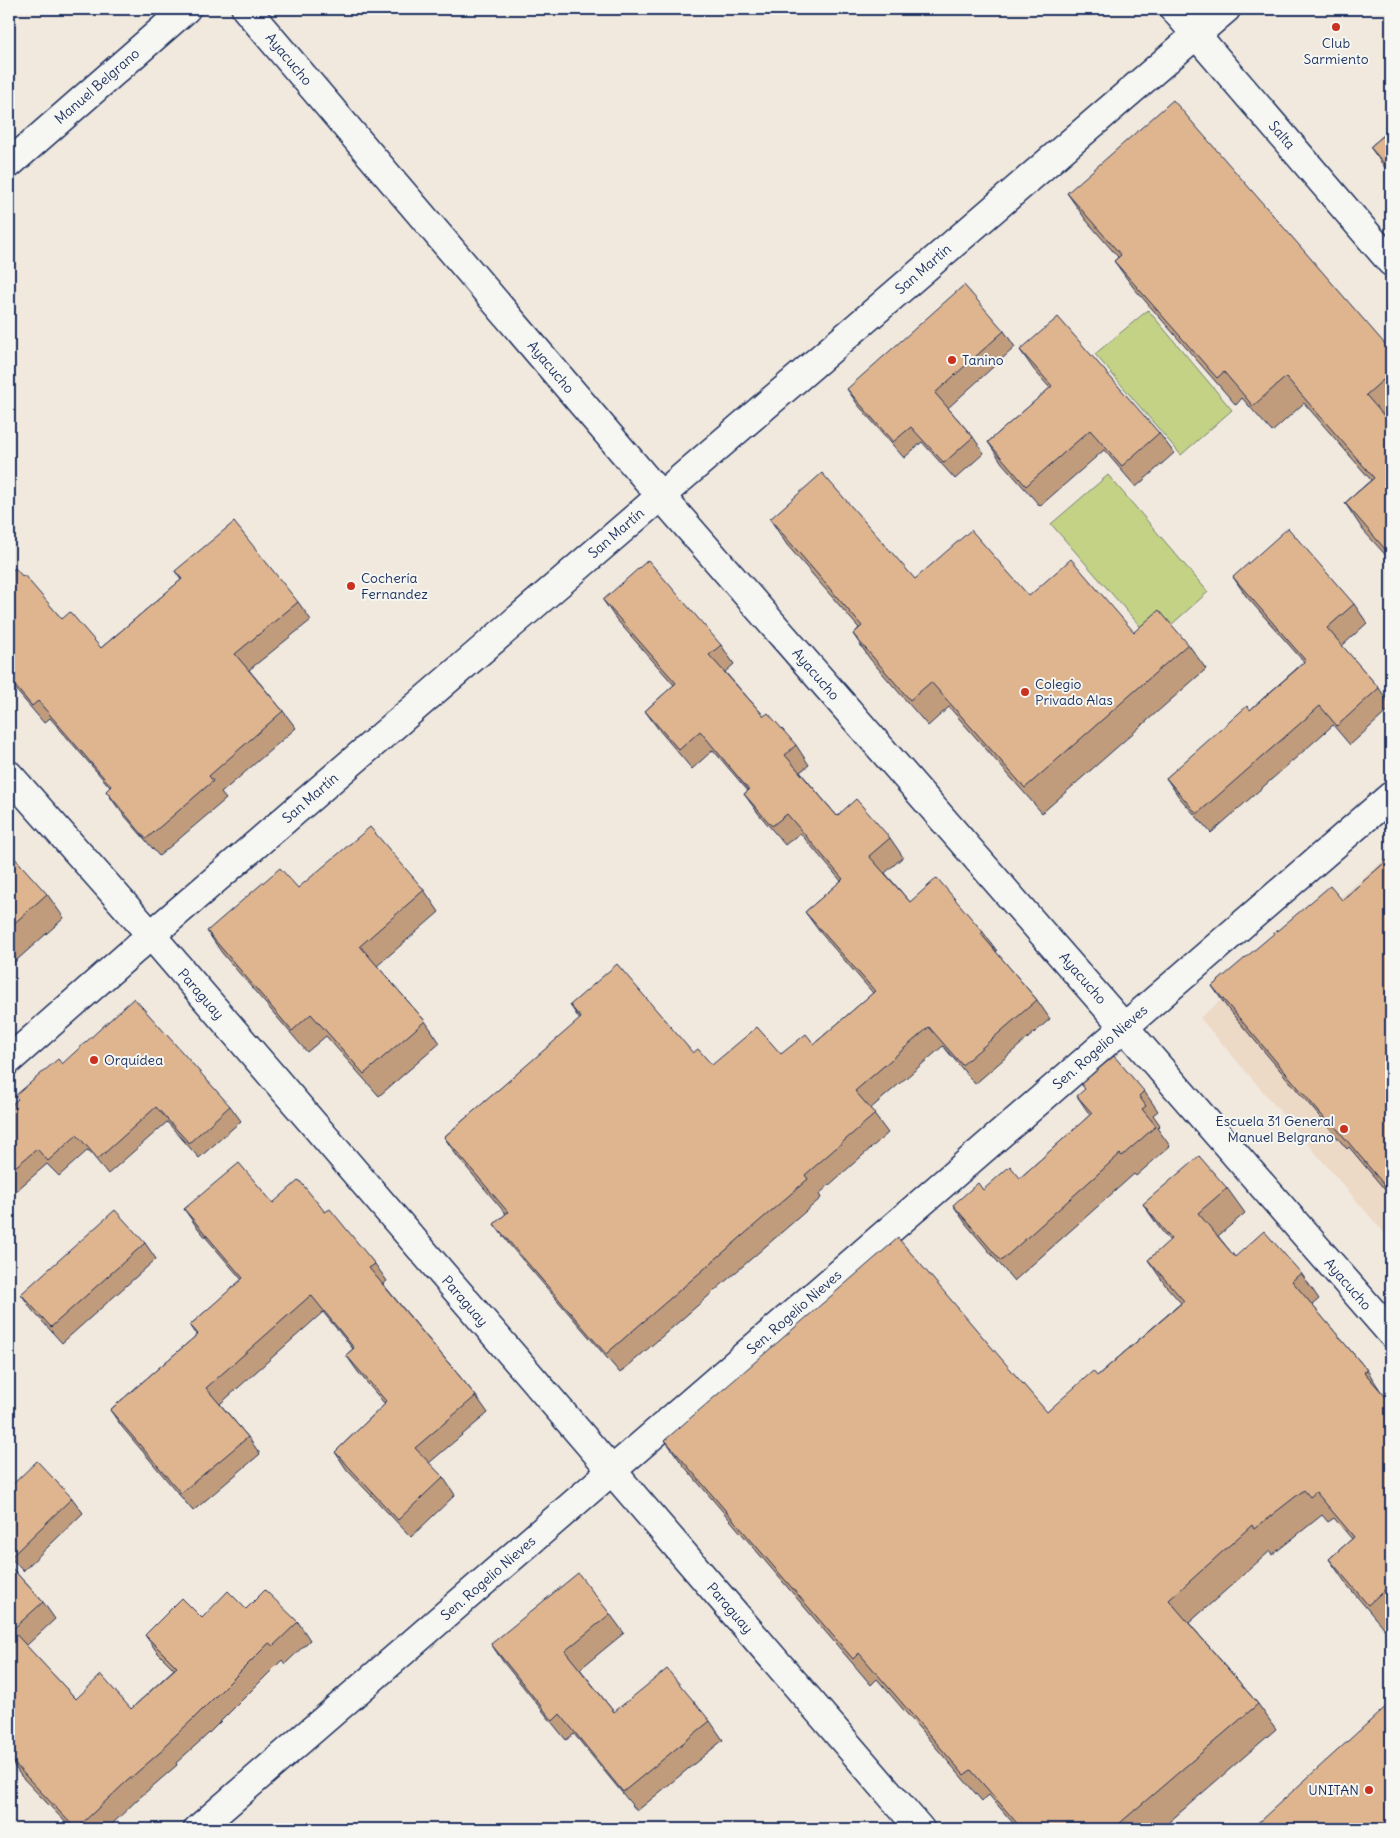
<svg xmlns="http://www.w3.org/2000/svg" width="1400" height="1838" viewBox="0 0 1400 1838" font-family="Delius,sans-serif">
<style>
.built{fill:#ecd9c6}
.green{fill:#c4d286;stroke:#708072}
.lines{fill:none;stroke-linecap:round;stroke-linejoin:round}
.minor-casing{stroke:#1b2f5e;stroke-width:31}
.minor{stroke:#f6f6f2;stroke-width:28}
.wall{fill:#c09c7b;stroke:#1b2f5e}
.building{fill:#dfb58f;stroke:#1b2f5e}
.poi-dot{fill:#c8321e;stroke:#f6f6f2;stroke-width:2}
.labels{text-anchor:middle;stroke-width:4;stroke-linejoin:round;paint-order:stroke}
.poi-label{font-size:14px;fill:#1b2f5e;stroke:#f6f6f2;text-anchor:start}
.street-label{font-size:14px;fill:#1b2f5e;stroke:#f6f6f2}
</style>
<rect width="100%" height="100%" fill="#f1e9de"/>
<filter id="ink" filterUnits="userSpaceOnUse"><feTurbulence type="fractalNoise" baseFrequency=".02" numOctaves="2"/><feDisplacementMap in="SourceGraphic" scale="10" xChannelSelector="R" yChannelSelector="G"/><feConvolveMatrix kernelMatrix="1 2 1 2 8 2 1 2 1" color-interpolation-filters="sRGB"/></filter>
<g filter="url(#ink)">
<!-- built -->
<path class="built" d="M1391,854v387l-191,-223z"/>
<!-- green -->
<g class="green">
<path d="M1148,310l84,100 -51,45 -86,-101z"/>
<path d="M1108,475l100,117 -55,49 -102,-117z"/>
</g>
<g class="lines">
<!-- minor casing -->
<g class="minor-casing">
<g id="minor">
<path d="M246,9l414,486 731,838"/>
<path d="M1174,9l217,253"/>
<path d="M9,164l177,-155"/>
<path d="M9,775l142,160 769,894"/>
<path d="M9,1060l142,-125 1075,-926"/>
<path d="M198,1829l1193,-1033"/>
</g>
</g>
<!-- minor -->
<use href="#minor" class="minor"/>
</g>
<!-- wall -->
<g class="wall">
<path d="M1391,129v47l-21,-29z"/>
<path d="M1067,193l324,158v65l-4,3 4,5v137l-28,-31 -18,-27 26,-23 -67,-77 -32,29 -30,-34 -6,7 -103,-118 -19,-26 4,-4 -32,-37z"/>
<path d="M1004,331l11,16 -67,61 25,29 11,16 -29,26 -33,-37 -18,16 -46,-53 -11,-16z"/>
<path d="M1020,350l139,83 15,20 -38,34 -32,-37 -64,56 -38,-43 -14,-21 62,-54 -16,-18z"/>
<path d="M770,519l145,60 114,17 105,36 54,12 18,25 -164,144 -93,-106 -21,19 -58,-67 -17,-25 6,-6 -72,-83z"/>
<path d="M175,571l123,31 13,18 -62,50 34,41 13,17 -75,65 5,6 -67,57 -41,-48 -12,-17 4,-4 -60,-69 -6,5 -35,-41v-109l14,4 39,42 39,29 80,-68z"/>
<path d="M1233,577l121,27 13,19 -25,23 37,42 12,18v2l-41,37 -17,-20 -122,108 -32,-36 -13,-19 84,-68 54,-48 -58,-66z"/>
<path d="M603,600l118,45 13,19 -9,8 39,44 32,29 13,20 -9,7 37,44 53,22 13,19 -18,16 25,29 73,30 14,19 -1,1 41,48 13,19 -75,65 -32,-38 -73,63 18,24 -69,61 2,4 -201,175 -112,-130 -14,-19 12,-10 -49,-58 -13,-19 136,-117 -10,-15 123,48 19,12 69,-11 33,-10 59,-51 -54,-62 -14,-19 36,-31 -41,-48 -15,12 -27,-32 -14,-19 4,-3 -35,-41 -21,19 -33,-39 -14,-19 29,-26 -58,-66z"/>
<path d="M1391,857v340l-42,-50 -2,2 -119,-140 -16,-23 130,-86z"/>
<path d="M9,858l38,36 17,24 -55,49z"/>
<path d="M298,888l126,2 15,22 -62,54 48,55 15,22 -61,53 -53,-60 -19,16 -85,-99 -15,-22z"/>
<path d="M62,1064l168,42 11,15 -42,37 -32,-36 -59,52 -20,-24 -29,26 -12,-12 -38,33v-90z"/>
<path d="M1144,1091l14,20 -5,4 7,10 -3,3 13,18 -34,30 -2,-2 -120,107 -48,-57 -13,-19 30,-15 37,-12 70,-63 -13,-19z"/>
<path d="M1227,1188l18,25 -27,23 17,21 66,16 18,26 -7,6 55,65 17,26 7,7v223l-5,5 -39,-46 -18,-26 23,-20 -18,-21 -6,4 -6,-7 -50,40 -2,-4 -81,72 69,81 18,25 -115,100h-143l-29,-34 -7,6 -105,-122 -6,6 -188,-220 -18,-25 382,-28 50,-36 84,-73 -15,-17 -18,-26 22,-19 -9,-11 -18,-26z"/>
<path d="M273,1203l52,9 50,52 12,17 -4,3 93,112 12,17 -59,50 14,14 12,18 -44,42 -64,-67 -12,-18 50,-48 -1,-1 -26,-31 -12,-17 7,-6 -30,-37 -103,92 28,33 12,17 -67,57 -71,-84 -12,-17 87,-75 -7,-10 52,-45 -46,-54 -12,-17z"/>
<path d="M145,1243l11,16 -94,84 -30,-33 -11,-16z"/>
<path d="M9,1488l63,10 11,15 -60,58 -14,-15z"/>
<path d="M9,1565l34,37 12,17 -29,27 50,53 55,10 43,-40 -17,-17 -12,-17 57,-17 44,-9 52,13 12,18 -25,24 -3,-4 -76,76 -30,27 1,2 -39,34 -31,30h-35l-51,-53 -12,-18 4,-4 -4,-5z"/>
<path d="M610,1614l14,19 -44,36 34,43 96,9 13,19 -86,71 -63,-77 -8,6 -62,-77 -13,-19z"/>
</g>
<!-- building -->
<g class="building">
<path d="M1173,100l218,251v22l-25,22 25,29v132l-46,-53 29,-25 -88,-101 -33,29 -29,-34 -7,6 -103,-117 7,-6 -54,-62z"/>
<path d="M1391,129v42l-21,-24z"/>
<path d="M964,285l40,46 -69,62 38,44 -29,26 -33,-36 -18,15 -46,-53z"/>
<path d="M1058,317l101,116 -37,33 -32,-36 -64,56 -38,-44 64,-56 -32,-36z"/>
<path d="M822,473l93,106 56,-49 58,66 42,-37 63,73 25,-22 29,34 -163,144 -94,-106 -21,18 -57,-66 9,-8 -92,-107z"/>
<path d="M234,522l64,80 -63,52 48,57 -74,65 4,5 -67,58 -40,-48 5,-5 -73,-85 -6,5 -23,-27v-106l6,-5 8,9 1,-2 38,44 8,-7 31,36 81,-69 -7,-8z"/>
<path d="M1288,528l66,76 -27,24 52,60 -42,38 -17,-20 -123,108 -31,-36 81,-72 3,4 56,-49 -73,-84z"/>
<path d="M648,560l73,85 -12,10 55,61 4,-3 28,32 -11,10 52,61 19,-17 34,39 -21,18 41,46 27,-24 46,54 -2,2 56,66 -75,65 -33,-38 -74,64 20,23 -70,61 3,4 -202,175 -112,-130 14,-12 -64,-75 137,-119 -11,-13 47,-41 76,89 5,-4 14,16 45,-38 24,27 25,-20 8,10 61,-53 -70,-79 38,-33 -56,-65 -15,12 -28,-32 5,-4 -49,-59 -21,19 -34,-39 31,-28 -73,-83z"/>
<path d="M370,827l54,63 -64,56 65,75 -61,53 -53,-60 -19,17 -85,-100 73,-63 18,20z"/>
<path d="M12,855l35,39 -38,34v-70z"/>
<path d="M1391,857v336l-58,-69 -2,2 -119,-140 118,-100 12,14z"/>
<path d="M134,998l96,108 -41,37 -33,-36 -58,52 -21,-24 -29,26 -11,-12 -28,23v-65l9,-8 -3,-3 43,-37 4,5z"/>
<path d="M1114,1056l30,35 -5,5 7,10 -4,3 14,17 -34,30 -2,-2 -119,107 -48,-56 25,-22 5,7 27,-24 10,12 72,-65 -15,-17 8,-7 -4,-5z"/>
<path d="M1199,1156l28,32 -29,25 37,44 29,-26 37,42 -9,8 75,89 -3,2 27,31v181l-23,21 -39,-46 25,-22 -38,-45 -6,5 -6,-7 -50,39 -2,-4 -83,75 89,104 -145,125h-91l-51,-59 -7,5 -105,-122 -6,6 -188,-219 233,-202 149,174 46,-41 4,5 87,-75 -36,-41 23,-21 -28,-35z"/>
<path d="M239,1163l34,40 26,-23 26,32 5,-3 45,55 -6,4 107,128 -61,52 28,29 -45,43 -63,-68 50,-48 -1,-1 2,-2 -40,-46 8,-7 -43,-53 -105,93 42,49 -67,56 -71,-83 88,-76 -8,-9 53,-47 -59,-69z"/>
<path d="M115,1210l30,33 -94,84 -30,-33z"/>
<path d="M37,1461l35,37 -60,58 -3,-4v-64z"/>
<path d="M9,1565l34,37 -31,28 64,69 25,-24 30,34 46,-42 -32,-32 37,-37 20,20 26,-27 18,18 19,-19 33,32 -25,24 -4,-3 -76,76 -29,27 1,2 -39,34 -50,47 -67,-71 6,-6 -6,-7z"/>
<path d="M578,1573l32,41 -45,37 49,61 53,-43 43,52 -87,71 -63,-78 -7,7 -62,-77z"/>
<path d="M1391,1702v127h-140z"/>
</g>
</g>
<!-- markers -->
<g class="poi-dot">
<circle cx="1336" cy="27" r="5"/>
<circle cx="952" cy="360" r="5"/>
<circle cx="351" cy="586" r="5"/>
<circle cx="1025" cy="692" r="5"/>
<circle cx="94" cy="1060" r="5"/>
<circle cx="1344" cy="1129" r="5"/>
<circle cx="1369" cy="1790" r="5"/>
</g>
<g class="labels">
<!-- poi labels -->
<g class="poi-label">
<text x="1336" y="48" text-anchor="middle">Club<tspan x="1336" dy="16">Sarmiento</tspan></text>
<text x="962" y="365">Tanino</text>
<text x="361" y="583">Cochería<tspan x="361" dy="16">Fernandez</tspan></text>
<text x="1035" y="689">Colegio<tspan x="1035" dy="16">Privado Alas</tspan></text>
<text x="104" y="1065">Orquídea</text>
<text x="1334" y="1126" text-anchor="end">Escuela 31 General<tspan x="1334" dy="16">Manuel Belgrano</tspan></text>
<text x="1359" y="1795" text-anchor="end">UNITAN</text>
</g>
<!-- street labels -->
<g class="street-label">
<text transform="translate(289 59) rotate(50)" y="5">Ayacucho</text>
<text transform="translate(97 86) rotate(-41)" y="5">Manuel Belgrano</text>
<text transform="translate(1282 135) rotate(49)" y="5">Salta</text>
<text transform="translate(923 269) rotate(-41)" y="5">San Martín</text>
<text transform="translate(551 367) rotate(50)" y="5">Ayacucho</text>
<text transform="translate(616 533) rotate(-41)" y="5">San Martín</text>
<text transform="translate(816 674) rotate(49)" y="5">Ayacucho</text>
<text transform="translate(310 798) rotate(-41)" y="5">San Martín</text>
<text transform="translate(1083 978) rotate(49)" y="5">Ayacucho</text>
<text transform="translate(201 994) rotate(49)" y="5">Paraguay</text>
<text transform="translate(1100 1047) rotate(-41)" y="5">Sen. Rogelio Nieves</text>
<text transform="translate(1348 1284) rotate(49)" y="5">Ayacucho</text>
<text transform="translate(465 1301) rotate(49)" y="5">Paraguay</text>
<text transform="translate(794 1312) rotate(-41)" y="5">Sen. Rogelio Nieves</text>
<text transform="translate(488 1578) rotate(-41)" y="5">Sen. Rogelio Nieves</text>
<text transform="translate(730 1608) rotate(49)" y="5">Paraguay</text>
</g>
</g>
<!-- margin -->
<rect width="1400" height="1838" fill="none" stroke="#f6f6f2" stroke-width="30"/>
<rect x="15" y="15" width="1370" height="1808" fill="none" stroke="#1b2f5e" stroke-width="2" filter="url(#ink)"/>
</svg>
